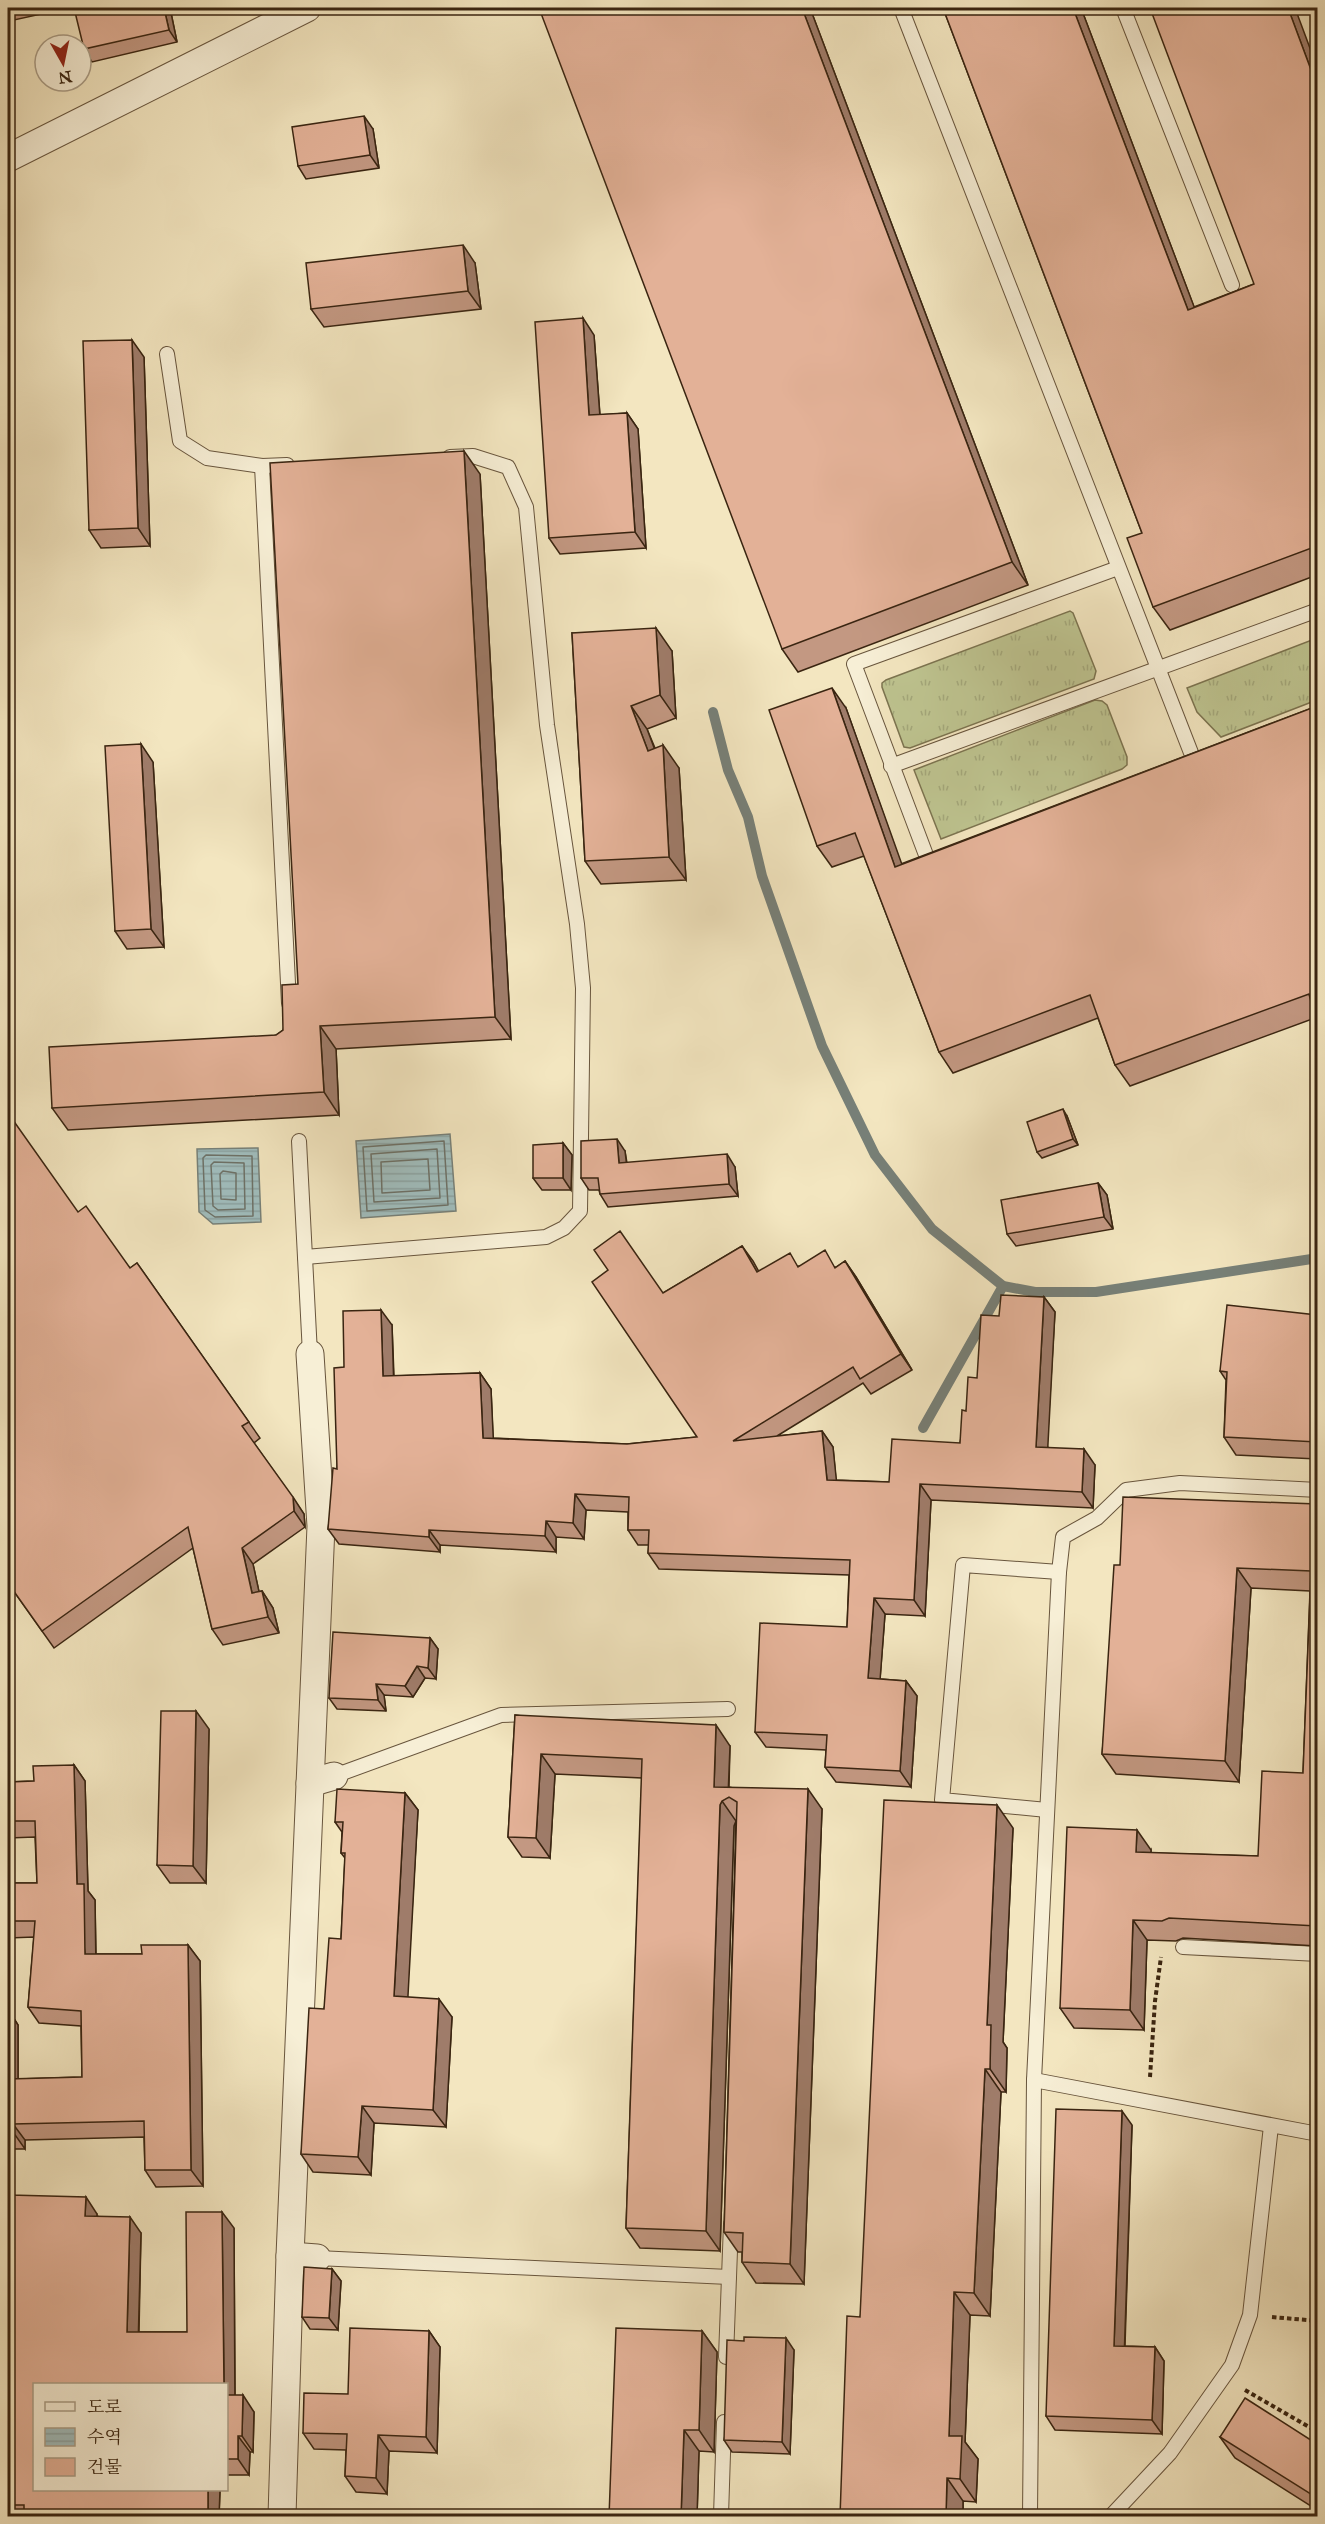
<svg xmlns="http://www.w3.org/2000/svg" width="1325" height="2524" viewBox="0 0 1325 2524" font-family="'IM FELL Great Primer','Noto Serif KR',serif">
<style>
.grass{fill:url(#grass-tufts);stroke:#7c7450;stroke-width:1.5}
.water{fill:url(#water-rules);stroke:#778078;stroke-width:1.5}
.lines{fill:none;stroke-linecap:round;stroke-linejoin:round}
.shore{stroke:#6d7167;stroke-width:1.5}
.stream{stroke:#778078;stroke-width:10}
.lane-casing{stroke:#68553d;stroke-width:16}
.street-casing{stroke:#68553d;stroke-width:29}
.path{stroke:#3a2511;stroke-width:4;stroke-dasharray:4.5 3;stroke-linecap:butt}
.lane{stroke:#f7efd6;stroke-width:14}
.street{stroke:#f7efd6;stroke-width:27}
.wall{fill:#c39882;stroke:#3a2511;stroke-width:1.5}
.shaded-wall{fill:#9f7c6a;stroke:#3a2511;stroke-width:1.5}
.building{fill:#e3b197;stroke:#3a2511;stroke-width:1.5}
</style>
<defs>
<pattern id="grass-tufts" width="24" height="20" patternUnits="userSpaceOnUse" patternTransform="scale(1.5)"><rect width="24" height="20" fill="#bec490"/><path d="M3 7l-1-3M5 7V3M7 7l1-3M15 17l-1-3M17 17v-4M19 17l1-3" fill="none" stroke="#a4a87b"/></pattern>
<pattern id="water-rules" width="6" height="5" patternUnits="userSpaceOnUse" patternTransform="scale(1.5)"><rect width="6" height="5" fill="#a0bdbd"/><path d="M0 2.5h6" fill="none" stroke="#8ba2a1"/></pattern>
</defs>
<rect width="100%" height="100%" fill="#f3e6c0"/>
<filter id="stains"><feTurbulence type="fractalNoise" baseFrequency=".00333" numOctaves="4"/><feColorMatrix values="0 0 0 0 .2 0 0 0 0 .09 0 0 0 0 .02 0 0 0 .5 -.17"/></filter>
<radialGradient id="worn" r=".72"><stop offset=".6" stop-color="#630" stop-opacity="0"/><stop offset="1" stop-color="#630" stop-opacity=".3"/></radialGradient>
<!-- grass -->
<g class="grass">
<path d="M1070,611l3,2 23,58 -2,8 -184,69 -6,-1 -22,-60v-4l4,-3z"/>
<path d="M1317,638v62l-96,37 -24,-25 -10,-24z"/>
<path d="M1095,700l7,1 5,4 20,52v8l-5,4 -181,70 -27,-69z"/>
</g>
<!-- water -->
<g class="water">
<path d="M450,1134l6,77 -95,7 -5,-77z"/>
<path d="M258,1148l3,74 -48,2 -14,-12 -2,-63z"/>
</g>
<g class="lines">
<!-- shore -->
<g class="shore">
<path d="M444,1141l4,64 -81,6 -4,-64z"/>
<path d="M437,1149l3,49 -66,4 -3,-48z"/>
<path d="M206,1155l46,1 1,60 -38,1 -10,-7 -2,-52z"/>
<path d="M428,1159l2,31 -48,3 -1,-31z"/>
<path d="M214,1162l30,1 1,46 -27,1 -5,-4 -2,-41z"/>
<path d="M223,1171l13,2v27l-15,-1 -1,-25z"/>
</g>
<!-- stream -->
<g class="stream">
<path d="M713,712l15,58 20,47 14,59 60,170 53,109 57,74 71,57 32,6h61l222,-34"/>
<path d="M923,1428l80,-142"/>
</g>
<!-- lane casing -->
<g class="lane-casing">
<g id="lane">
<path d="M901,8l294,755"/>
<path d="M1123,8l109,277"/>
<path d="M167,354l13,87 27,17 55,8 25,-1"/>
<path d="M262,466l27,537"/>
<path d="M891,766l427,-156"/>
<path d="M936,860l-7,3 -75,-199 264,-96"/>
<path d="M299,1141l11,213"/>
<path d="M305,1257l241,-20 18,-9 16,-17 3,-223 -6,-64 -30,-199 -21,-218 -18,-40 -35,-11 -23,1"/>
<path d="M334,1776l167,-61 227,-6"/>
<path d="M1047,1810l-105,-10 21,-235 96,7"/>
<path d="M1183,1947l135,7"/>
<path d="M1034,2080l284,54"/>
<path d="M317,2258l412,19"/>
<path d="M726,2357l5,-133"/>
<path d="M721,2516l3,-94"/>
<path d="M1030,2516l4,-436 25,-508 4,-35 34,-19 29,-28 54,-7 138,7"/>
<path d="M1111,2516l59,-63 62,-88 18,-50 21,-189"/>
</g>
</g>
<!-- street casing -->
<g class="street-casing">
<g id="street">
<path d="M8,158l299,-150"/>
<path d="M310,1783l24,-7"/>
<path d="M290,2256l27,2"/>
<path d="M282,2516l8,-260 31,-730 -11,-172"/>
</g>
</g>
<!-- path -->
<g class="path">
<path d="M1150,2077l5,-76 6,-44"/>
<path d="M1272,2317l46,4"/>
<path d="M1245,2390l73,42"/>
</g>
<!-- lane -->
<use href="#lane" class="lane"/>
<!-- street -->
<use href="#street" class="street"/>
</g>
<!-- wall -->
<g class="wall">
<path d="M8,8h37l1,5 -32,7 -6,-9z"/>
<path d="M170,8l7,34 -85,20 -8,-13z"/>
<path d="M810,8l218,577 -230,87 -16,-23z"/>
<path d="M943,8h138l113,299 60,-23 63,-217v508l-147,55 -17,-23 -11,-74z"/>
<path d="M373,129l6,39 -73,11 -8,-13z"/>
<path d="M475,263l6,46 -157,18 -13,-18z"/>
<path d="M594,335l6,80 27,-2 11,16 8,119 -86,6 -11,-16z"/>
<path d="M144,357l6,189 -49,2 -12,-18z"/>
<path d="M480,474l31,565 -175,10 3,66 -271,15 -16,-22 224,-73 7,-5 15,-46z"/>
<path d="M572,633l100,18 4,67 -29,11 8,19 24,20 7,112 -85,4 -16,-23z"/>
<path d="M1317,706l-2,312 -185,68 -15,-21 -17,-47 -145,55 -14,-21 -75,-196 -32,11 -15,-21 29,-138 55,156z"/>
<path d="M153,762l11,185 -37,2 -12,-18z"/>
<path d="M1067,1116l11,29 -36,13 -5,-6z"/>
<path d="M563,1143l9,12 -1,35h-29l-9,-12z"/>
<path d="M625,1151l2,12 108,4 3,29 -130,11 -8,-13 -1,-4h-10l-8,-12z"/>
<path d="M1098,1183l9,12 6,34 -97,17 -9,-12z"/>
<path d="M78,1212l52,56 7,-5 123,175 -6,5 50,71 1,13 -52,37 6,28 3,-1 11,17 6,25 -56,12 -11,-16 -19,-81 -139,100 -46,-65z"/>
<path d="M742,1246l16,25 41,-5 37,1 9,-6 11,16 56,93 -41,24 -8,-11 -86,53 45,-5 11,16 3,33 53,2 71,-39 6,-32 33,-95 45,-19 11,15 -8,135 48,18 -2,43 -162,-8 -6,116 -40,-2 -5,65 26,2 11,15 -6,91 -75,-5 -11,-15 1,-17 -60,-3 -11,-15 92,-105 2,-52 -190,-6 -11,-16 1,-8h-11l-10,-15v-18l-42,-2 -2,29 -28,-2v15l-116,-7v7l-101,-8 -11,-15 9,-60 7,-102 48,-42 2,51 86,-3 11,16 2,49 134,6 70,-7 -34,-144z"/>
<path d="M1317,1315v144l-81,-4 -12,-18 2,-57 -6,-9z"/>
<path d="M1317,1504v442l-134,-8 -7,3 -29,-1 -3,90 -70,-2 -14,-20 91,-158v3l107,3 45,-83 7,-182 -59,-3 -12,194 -123,-8 -14,-20 18,-189z"/>
<path d="M430,1638l8,11 -2,30 -11,-1 -12,19 -29,-2 2,16 -49,-2 -8,-11z"/>
<path d="M515,1715l215,31 -1,41 93,22 -18,475 -48,-1 -14,-21v-10h-4l-14,-20 12,-412 -2,6 -14,425 -80,-3 -14,-20 16,-450 -87,-4 -5,84 -28,-1 -14,-20z"/>
<path d="M209,1729l-3,154h-36l-13,-18z"/>
<path d="M74,1765l11,16 3,110 7,9 1,54h46l46,-9 12,16 3,225 -47,1 -11,-17 -1,-33 -119,3v9h-17v-140l10,16v54l64,-2 -1,-51 -42,-3 -11,-16 6,-70 -26,1v-55h29l-2,-46 -27,1v-56l26,-1z"/>
<path d="M405,1793l13,17 -11,187 45,20 -6,110 -72,-4 -3,52 -58,-3 -12,-18 23,-145 17,-70 4,-81 -4,-5 1,-21 -7,-10z"/>
<path d="M1013,1828l-10,214 4,6 -1,44h-5l-11,224 -20,-1 -5,127 13,17 -2,43 -13,-1v16h-123l20,-200z"/>
<path d="M1132,2125l-7,221 30,1 9,14 -2,73 -107,-4 -9,-14z"/>
<path d="M8,2191h2l3,4 84,19v2l44,17 -2,99h48l47,-104 1,167 19,17 -1,40h-3l-1,23h-23v-90h-192l186,105 -1,27h-211z"/>
<path d="M332,2269l9,12 -3,49 -28,-1 -8,-12z"/>
<path d="M429,2331l11,16 -3,106 -48,-2 -2,43 -31,-2 -11,-16 1,-26 -32,-1 -11,-16 45,-39z"/>
<path d="M702,2331l15,21 -3,100 -15,-1 -2,66h-88z"/>
<path d="M744,2341l50,9 -4,104 -58,-2 -8,-12z"/>
<path d="M1220,2437l97,7v66l-82,-52z"/>
</g>
<!-- shaded-wall -->
<g class="shaded-wall">
<path d="M164,8h6l7,34 -8,-12z"/>
<path d="M802,8h8l218,577 -16,-23z"/>
<path d="M1073,8h8l123,325 -16,-23z"/>
<path d="M1288,8h7l22,59v19z"/>
<path d="M364,116l9,13 6,39 -9,-13z"/>
<path d="M463,245l12,18 6,46 -13,-18z"/>
<path d="M583,318l11,17 7,96 -12,-16z"/>
<path d="M132,340l12,17 6,189 -12,-18z"/>
<path d="M627,413l11,16 8,119 -11,-16z"/>
<path d="M464,451l16,23 31,565 -16,-22z"/>
<path d="M656,628l16,23 4,67 -16,-23z"/>
<path d="M832,688l14,20 64,179 -15,-20z"/>
<path d="M631,706l16,23 17,45 -16,-23z"/>
<path d="M141,744l12,18 11,185 -13,-18z"/>
<path d="M663,745l16,23 7,112 -17,-23z"/>
<path d="M320,1026l16,23 3,66 -15,-23z"/>
<path d="M1063,1109l4,7 11,29 -5,-6z"/>
<path d="M617,1139l8,12 3,25 -9,-13z"/>
<path d="M563,1143l9,12 -1,35 -8,-12z"/>
<path d="M727,1154l8,13 3,29 -9,-12z"/>
<path d="M1098,1183l9,12 6,34 -9,-12z"/>
<path d="M742,1246l11,15 15,27 -11,-16z"/>
<path d="M845,1261l11,16 56,93 -11,-16z"/>
<path d="M1044,1297l11,15 -8,150 -11,-15z"/>
<path d="M381,1310l11,15 2,67 -11,-16z"/>
<path d="M480,1373l11,16 3,64 -11,-15z"/>
<path d="M822,1431l11,16 5,49 -11,-16z"/>
<path d="M1084,1449l11,16 -2,43 -11,-16z"/>
<path d="M920,1484l11,16 -6,116 -11,-16z"/>
<path d="M575,1494l11,16 -2,29 -11,-16z"/>
<path d="M293,1497l11,17 1,13 -11,-16z"/>
<path d="M546,1521l10,16v15l-11,-16z"/>
<path d="M429,1530l11,15v7l-11,-15z"/>
<path d="M242,1548l11,16 10,46 -11,-17z"/>
<path d="M1237,1568l14,20 -12,194 -14,-21z"/>
<path d="M262,1591l11,17 6,25 -11,-16z"/>
<path d="M874,1598l11,16 -6,80 -11,-16z"/>
<path d="M430,1638l8,11 -2,30 -8,-11z"/>
<path d="M417,1666l8,12 -12,19 -8,-11z"/>
<path d="M906,1681l11,15 -6,91 -11,-16z"/>
<path d="M376,1684l8,11 2,16 -8,-11z"/>
<path d="M196,1711l13,18 -3,154 -13,-17z"/>
<path d="M716,1725l14,21 -2,51 -14,-10z"/>
<path d="M541,1754l14,20 -5,84 -14,-20z"/>
<path d="M74,1765l11,16 3,110 7,9 1,70 -11,-16 -8,-70z"/>
<path d="M808,1789l14,20 -18,475 -14,-20z"/>
<path d="M405,1793l13,17 -11,204 -13,-18z"/>
<path d="M722,1801l14,20 -2,5 -14,425 -14,-20 14,-426z"/>
<path d="M997,1805l16,23 -10,214 4,6 -1,44 -16,-23 -3,-44z"/>
<path d="M1137,1830l14,20 -1,22 -14,-20z"/>
<path d="M1133,1920l14,20 -3,90 -14,-20z"/>
<path d="M188,1945l12,16 3,225 -12,-16z"/>
<path d="M439,1999l13,18 -6,110 -13,-17z"/>
<path d="M8,2009l10,16v70l-10,-15z"/>
<path d="M985,2069l16,23 -11,224 -16,-23z"/>
<path d="M362,2106l12,17 -3,52 -13,-18z"/>
<path d="M1122,2111l10,14 -8,235 -10,-14z"/>
<path d="M13,2124l12,16v9l-12,-17z"/>
<path d="M86,2197l11,17 -1,18 -11,-16z"/>
<path d="M222,2212l12,16 1,183 -9,-12v-14h-2z"/>
<path d="M130,2217l11,16 -3,115 -11,-16z"/>
<path d="M332,2269l9,12 -3,49 -9,-12z"/>
<path d="M954,2292l16,23 -5,127 13,17 -2,43 -16,-23 -11,-43z"/>
<path d="M429,2331l11,16 -3,106 -11,-16z"/>
<path d="M702,2331l15,21 -3,100 -15,-22z"/>
<path d="M786,2338l8,12 -4,104 -8,-12z"/>
<path d="M1155,2347l9,14 -2,73 -10,-14z"/>
<path d="M243,2395l11,17 -1,40 -11,-16z"/>
<path d="M684,2430l15,21 -2,66h-16z"/>
<path d="M378,2435l11,16 -2,43 -11,-16z"/>
<path d="M238,2436l12,16 -1,23 -11,-16z"/>
<path d="M947,2478l16,23v16h-17z"/>
<path d="M208,2490h12l-1,27h-11z"/>
</g>
<!-- building -->
<g class="building">
<path d="M97,8h67l5,22 -85,19 -9,-37z"/>
<path d="M539,8h263l210,554 -230,87z"/>
<path d="M943,8h130l115,302 66,-26 -104,-276h138l29,78v460l-164,61 -26,-69 15,-5z"/>
<path d="M364,116l6,39 -72,11 -6,-39z"/>
<path d="M463,245l5,46 -157,18 -5,-46z"/>
<path d="M583,318l6,97 38,-2 8,119 -86,6 -14,-216z"/>
<path d="M132,340l6,188 -49,2 -6,-189z"/>
<path d="M464,451l31,566 -175,9 4,66 -272,16 -3,-61 227,-12 7,-5 -1,-45 16,-1 -28,-521z"/>
<path d="M656,628l4,67 -29,11 17,45 15,-6 6,112 -84,4 -13,-228z"/>
<path d="M832,688l63,179 422,-161v319l-8,-31 -194,71 -25,-70 -151,57 -84,-219 -38,13 -48,-136z"/>
<path d="M141,744l10,185 -36,2 -10,-185z"/>
<path d="M1063,1109l10,30 -36,13 -10,-30z"/>
<path d="M8,1113l70,99 8,-6 44,62 7,-5 112,159 -7,4 51,71 1,14 -52,37 10,45 10,-2 6,26 -56,12 -24,-102 -146,104 -34,-48z"/>
<path d="M617,1139l2,24 108,-9 2,30 -129,10 -2,-16h-17v-37z"/>
<path d="M563,1143v35h-30v-33z"/>
<path d="M1098,1183l6,34 -97,17 -6,-34z"/>
<path d="M620,1231l43,62 79,-47 15,26 33,-19 8,14 27,-17 10,18 10,-7 56,93 -41,25 -7,-12 -120,74 89,-10 5,49 62,2 3,-43 68,4 2,-33 4,1 2,-34 9,1 4,-63 18,1 2,-21 43,2 -8,150 48,2 -2,43 -162,-8 -6,116 -40,-2 -6,80 38,3 -6,90 -75,-4 2,-32 -72,-3 5,-109 87,4 3,-67 -202,-7 1,-23h-21l1,-33 -54,-3 -2,29 -27,-2 -1,15 -116,-6v7l-101,-8 5,-61 4,1 -3,-101 10,-1 -1,-56 38,-1 2,66 97,-3 3,65 144,6 70,-7 -105,-155 16,-12 -14,-20z"/>
<path d="M1227,1305l90,10v127l-93,-5 3,-65 -7,-1z"/>
<path d="M1123,1497l194,7v422l-148,-8 -7,3 -29,-1 -3,90 -70,-2 7,-181 70,3 -1,22 122,4 4,-85 41,2 8,-202 -74,-3 -12,193 -123,-7 12,-189h6z"/>
<path d="M333,1632l97,6 -2,30 -11,-2 -12,20 -29,-2 2,16 -49,-2z"/>
<path d="M161,1711h35l-3,155 -36,-1z"/>
<path d="M515,1715l201,10 -2,62 94,2 -18,475 -48,-2 1,-29 -19,-1 13,-430 -8,-5 -7,4 -2,4 -14,426 -80,-3 16,-469 -101,-5 -5,84 -28,-1z"/>
<path d="M74,1765l3,119h7l1,70h57l-1,-9h47l3,225h-46l-1,-49 -131,3v8h-5v-53l74,-2 -1,-66 -53,-4 7,-86h-27v-38h29l-2,-62h-27v-39l26,-1 -1,-15z"/>
<path d="M337,1789l68,4 -11,203 45,3 -6,111 -71,-4 -4,51 -57,-3 8,-146 15,1 5,-71 12,1 4,-86h-4l2,-31h-8z"/>
<path d="M884,1800l113,5 -10,220h4l-1,44h-5l-11,224 -20,-1 -5,144h13l-2,43 -13,-1 -1,39h-106l7,-201 13,1z"/>
<path d="M1056,2109l66,2 -8,235 41,1 -3,73 -106,-4z"/>
<path d="M8,2191h2v4l76,2 -1,19 45,1 -3,115h60l-1,-120h36l2,173h-190v105h174v27h-184v-12h-16z"/>
<path d="M304,2267l28,2 -3,49 -27,-1z"/>
<path d="M350,2328l79,3 -3,106 -48,-2 -2,43 -31,-2 2,-42 -44,-1 1,-40 44,1z"/>
<path d="M616,2328l86,3 -3,99h-15l-3,87h-72z"/>
<path d="M744,2337l42,1 -4,104 -58,-2 3,-100 17,1z"/>
<path d="M226,2395h17l-1,41h-4v23h-12z"/>
<path d="M1245,2398l72,46v54l-97,-61z"/>
</g>
<!-- margin -->
<rect width="1325" height="2524" fill="none" stroke="#f3e6c0" stroke-width="30"/>
<rect x="9" y="9" width="1307" height="2506" fill="none" stroke="#3a2511" stroke-width="3"/>
<rect x="15" y="15" width="1295" height="2494" fill="none" stroke="#3a2511" stroke-width="1.5"/>
<!-- legend -->
<rect x="33" y="2383" width="195" height="108" fill="#f7efd6" stroke="#ab9e87" stroke-width="1.5"/>
<rect x="45" y="2402" width="30" height="9" fill="#f7efd6" stroke="#ab9e87" stroke-width="1.5"/>
<text x="87" y="2413" font-size="18" fill="#3a2511">도로</text>
<rect x="45" y="2428" width="30" height="18" fill="url(#water-rules)" stroke="#ab9e87" stroke-width="1.5"/>
<text x="87" y="2443" font-size="18" fill="#3a2511">수역</text>
<rect x="45" y="2458" width="30" height="18" fill="#e3b197" stroke="#ab9e87" stroke-width="1.5"/>
<text x="87" y="2473" font-size="18" fill="#3a2511">건물</text>
<!-- north arrow -->
<g transform="translate(63 63) rotate(171)"><circle r="28" fill="#f7efd6" stroke="#ab9e87" stroke-width="1.5"/>
<path d="M0-4.5L10 22L0 15L-10 22Z" fill="#8f2418"/>
<text y="-9" font-size="16" font-weight="bold" text-anchor="middle" fill="#3a2511">N</text>
</g>
<rect width="100%" height="100%" filter="url(#stains)"/>
<rect width="100%" height="100%" fill="url(#worn)"/>
</svg>
